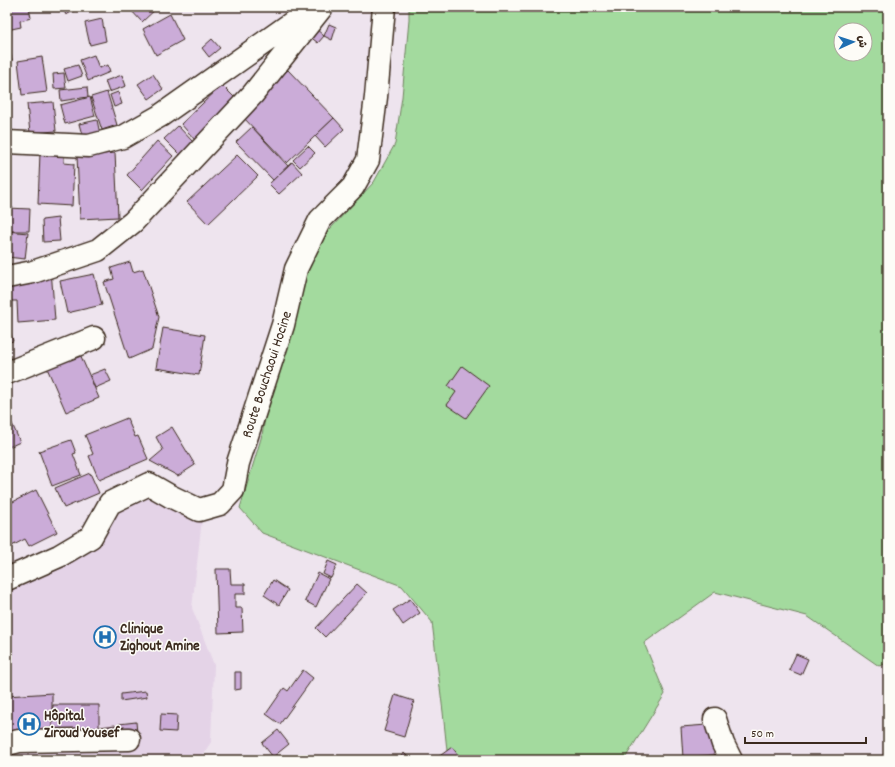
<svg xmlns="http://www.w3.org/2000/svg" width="895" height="767" viewBox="0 0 895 767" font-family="Dekko,'Playpen Sans Arabic',sans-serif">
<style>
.built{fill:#e4d3e7}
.green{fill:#a3da9e;stroke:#6f825e;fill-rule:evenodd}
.building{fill:#cbacd8;stroke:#3b2a1e}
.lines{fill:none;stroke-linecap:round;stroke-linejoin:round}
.minor-casing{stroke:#3b2a1e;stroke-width:25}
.minor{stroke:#fdfcf7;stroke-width:22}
.labels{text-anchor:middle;stroke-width:3;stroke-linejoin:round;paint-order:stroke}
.street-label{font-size:15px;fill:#3b2a1e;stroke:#fdfcf7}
.poi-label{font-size:15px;font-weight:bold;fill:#3b2a1e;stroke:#fdfcf7;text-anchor:start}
</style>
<rect width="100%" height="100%" fill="#eee4ee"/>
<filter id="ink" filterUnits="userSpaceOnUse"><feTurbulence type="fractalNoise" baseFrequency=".025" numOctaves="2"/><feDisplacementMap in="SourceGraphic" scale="8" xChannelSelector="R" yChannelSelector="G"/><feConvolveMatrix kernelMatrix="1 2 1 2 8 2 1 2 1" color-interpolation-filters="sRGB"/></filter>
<g filter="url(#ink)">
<!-- built -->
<path class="built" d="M141,496l61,23 -10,89 22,57 -3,77 -12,18h-192v-168l65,-30 23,-20 23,-32z"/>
<!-- green -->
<path class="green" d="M409,7h479v656l-9,3 -72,-50 -92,-24 -71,51 21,51 -41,66h-176l-5,-48 -11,-90 -30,-36 -140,-53 -22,-25 22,-73 14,-75 25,-100 73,-78 21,-38 7,-47 7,-77zM841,30h24v24h-24z"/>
<!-- building -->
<g class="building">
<path d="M7,7h22l2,11 -11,3 1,6 -14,3z"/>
<path d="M62,7h19l-15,8z"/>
<path d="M130,7h28l-16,15 -13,-14z"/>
<path d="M170,14l13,26 -27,15 -13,-26z"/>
<path d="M102,19l4,22 -16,4 -5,-22z"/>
<path d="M329,24l7,3 -4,13 -8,-4z"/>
<path d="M315,28l9,8 -6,7 -10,-8z"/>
<path d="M212,39l8,9 -11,9 -7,-9z"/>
<path d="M7,40l5,20 -5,1z"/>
<path d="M94,55l5,13 9,-3 2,7 -22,9 -8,-21z"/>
<path d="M42,57l5,35 -25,3 -4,-34z"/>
<path d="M78,65l4,11 -14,5 -4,-12z"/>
<path d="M288,70l46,48 -47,45 -46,-48z"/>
<path d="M64,73l2,15 -12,1 -1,-15z"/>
<path d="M153,74l10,15 -14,10 -11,-15z"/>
<path d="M122,75l4,11 -17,6 -4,-11z"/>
<path d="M222,85l15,15 -42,40 -14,-16z"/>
<path d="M87,87l1,10 -27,4 -1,-11z"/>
<path d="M107,92l10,33 -15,5 -11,-33z"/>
<path d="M118,92l4,12 -8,3 -4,-12z"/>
<path d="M90,97l5,19 -30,8 -5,-19z"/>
<path d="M53,102l3,29 -26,2 -3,-29z"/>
<path d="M334,118l10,11 -19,18 -10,-11z"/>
<path d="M97,120l3,14 -17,4 -4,-14z"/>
<path d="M178,126l15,16 -13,13 -16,-16z"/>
<path d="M252,127l36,39 -15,14 -37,-38z"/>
<path d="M157,141l16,15 -31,34 -15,-15z"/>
<path d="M308,146l7,7 -15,14 -7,-7z"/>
<path d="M40,153l24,1v9l10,1 -2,42 -34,-2z"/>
<path d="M115,153l3,64 -38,2 -3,-63z"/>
<path d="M237,155l21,21 -50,48 -21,-22z"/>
<path d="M292,162l10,11 -23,21 -10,-10z"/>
<path d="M7,208l23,1 -1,22h-22z"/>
<path d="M58,218l2,23 -17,1 -1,-22z"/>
<path d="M7,231l21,2 -3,26 -18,-2z"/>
<path d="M130,262l3,10 10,-3 16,48 -7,32 -23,10 -25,-77 10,-3 -3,-11z"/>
<path d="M51,270l4,50 -37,3 -1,-22h-6l-3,-27z"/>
<path d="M94,274l8,31 -35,8 -7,-32z"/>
<path d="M163,328l42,7 -6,40 -43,-7z"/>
<path d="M10,331l3,10 -6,2v-11z"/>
<path d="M80,354l19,44 -33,14 -19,-44z"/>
<path d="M462,366l27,20 -23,32 -19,-13 9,-13 -8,-6z"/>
<path d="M105,369l6,12 -16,7 -5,-13z"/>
<path d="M7,412l13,30 -13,6z"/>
<path d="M127,418l8,19 3,-1 10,23 -49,21 -10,-24 4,-2 -8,-19z"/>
<path d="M172,427l23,38 -17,11 -28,-15 13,-11 -7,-13z"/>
<path d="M71,440l5,13 -3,1 8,21 -29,11 -13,-35z"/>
<path d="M90,473l9,20 -35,15 -9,-20z"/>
<path d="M36,490l21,42 -28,14 -4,-7 -15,8 -3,-5v-37z"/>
<path d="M328,561l9,4 -6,13 -8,-4z"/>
<path d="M216,569h14l1,15h14v10h-10v14h7l1,24 -25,1z"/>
<path d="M318,573l11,6 -13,28 -11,-6z"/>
<path d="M273,580l15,10 -9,15 -15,-10z"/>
<path d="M357,584l10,9 -42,44 -9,-9z"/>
<path d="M410,599l10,14 -17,12 -10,-15z"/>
<path d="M796,654l12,5 -7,16 -12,-5z"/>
<path d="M303,670l10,8 -33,46 -14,-10 18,-26 4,3z"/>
<path d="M235,672h6v17l-6,1z"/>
<path d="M146,691l1,6 -26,4v-7z"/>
<path d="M52,693v40h-45v-37z"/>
<path d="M395,695l19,6 -10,36 -20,-6z"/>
<path d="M53,705h46v28h-47z"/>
<path d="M161,714l16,1 -1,17 -16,-1z"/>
<path d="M136,722l1,11 -16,2 -2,-11z"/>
<path d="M720,724l3,30 -40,4 -2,-31z"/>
<path d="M115,725l1,10 -15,2 -1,-10z"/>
<path d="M278,730l11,14 -16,13 -11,-14z"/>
<path d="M452,747l7,9 -5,4h-15l-2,-2z"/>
<path d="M404,753l7,7h-13z"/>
</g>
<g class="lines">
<!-- minor casing -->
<g class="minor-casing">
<g id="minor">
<path d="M7,142l82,4 34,-9 37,-21 153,-108"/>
<path d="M7,277l26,-5 65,-22 35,-28 120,-128 69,-87"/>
<path d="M7,373l87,-35"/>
<path d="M7,579l52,-23 32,-19 19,-34 39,-19 21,12 29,14 21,-6 13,-14 5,-27 45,-138 13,-56 24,-49 33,-33 15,-27 8,-63 8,-90"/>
<path d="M715,719l8,25 8,16"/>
<path d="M7,744l12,-3 110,-2"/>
</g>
</g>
<!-- minor -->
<use href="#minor" class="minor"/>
</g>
</g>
<!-- icons -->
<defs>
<g id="hospital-ring" transform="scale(1.15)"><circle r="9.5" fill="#fdfcf7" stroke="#1f6fb2" stroke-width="1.5"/><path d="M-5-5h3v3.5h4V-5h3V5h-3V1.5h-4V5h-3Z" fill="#1f6fb2"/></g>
</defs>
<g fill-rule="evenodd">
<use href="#hospital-ring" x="105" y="637"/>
<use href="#hospital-ring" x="29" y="724"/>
</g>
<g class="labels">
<!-- street labels -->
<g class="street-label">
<text transform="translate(266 374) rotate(-72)" y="5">Route Bouchaoui Hocine</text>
</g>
<!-- poi labels -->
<g class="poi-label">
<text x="120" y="633">Clinique<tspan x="120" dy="17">Zighout Amine</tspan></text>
<text x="44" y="720">Hôpital<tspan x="44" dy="17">Ziroud Yousef</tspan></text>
</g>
</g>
<!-- margin -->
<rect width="895" height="767" fill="none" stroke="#fdfcf7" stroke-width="24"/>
<rect x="12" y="12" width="871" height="743" fill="none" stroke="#3b2a1e" stroke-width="1.5" filter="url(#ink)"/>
<!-- north arrow -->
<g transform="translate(853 42) rotate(87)"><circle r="19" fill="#fdfcf7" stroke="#afa8a0"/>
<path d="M0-3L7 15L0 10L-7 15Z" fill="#1f6fb2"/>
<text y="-6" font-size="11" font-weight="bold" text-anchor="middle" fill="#3b2a1e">ش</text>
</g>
<!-- scale -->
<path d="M745 737v6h121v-6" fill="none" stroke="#3b2a1e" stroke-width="2"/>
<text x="751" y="737" font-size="12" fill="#3b2a1e" stroke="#fdfcf7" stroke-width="3" paint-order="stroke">50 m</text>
</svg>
